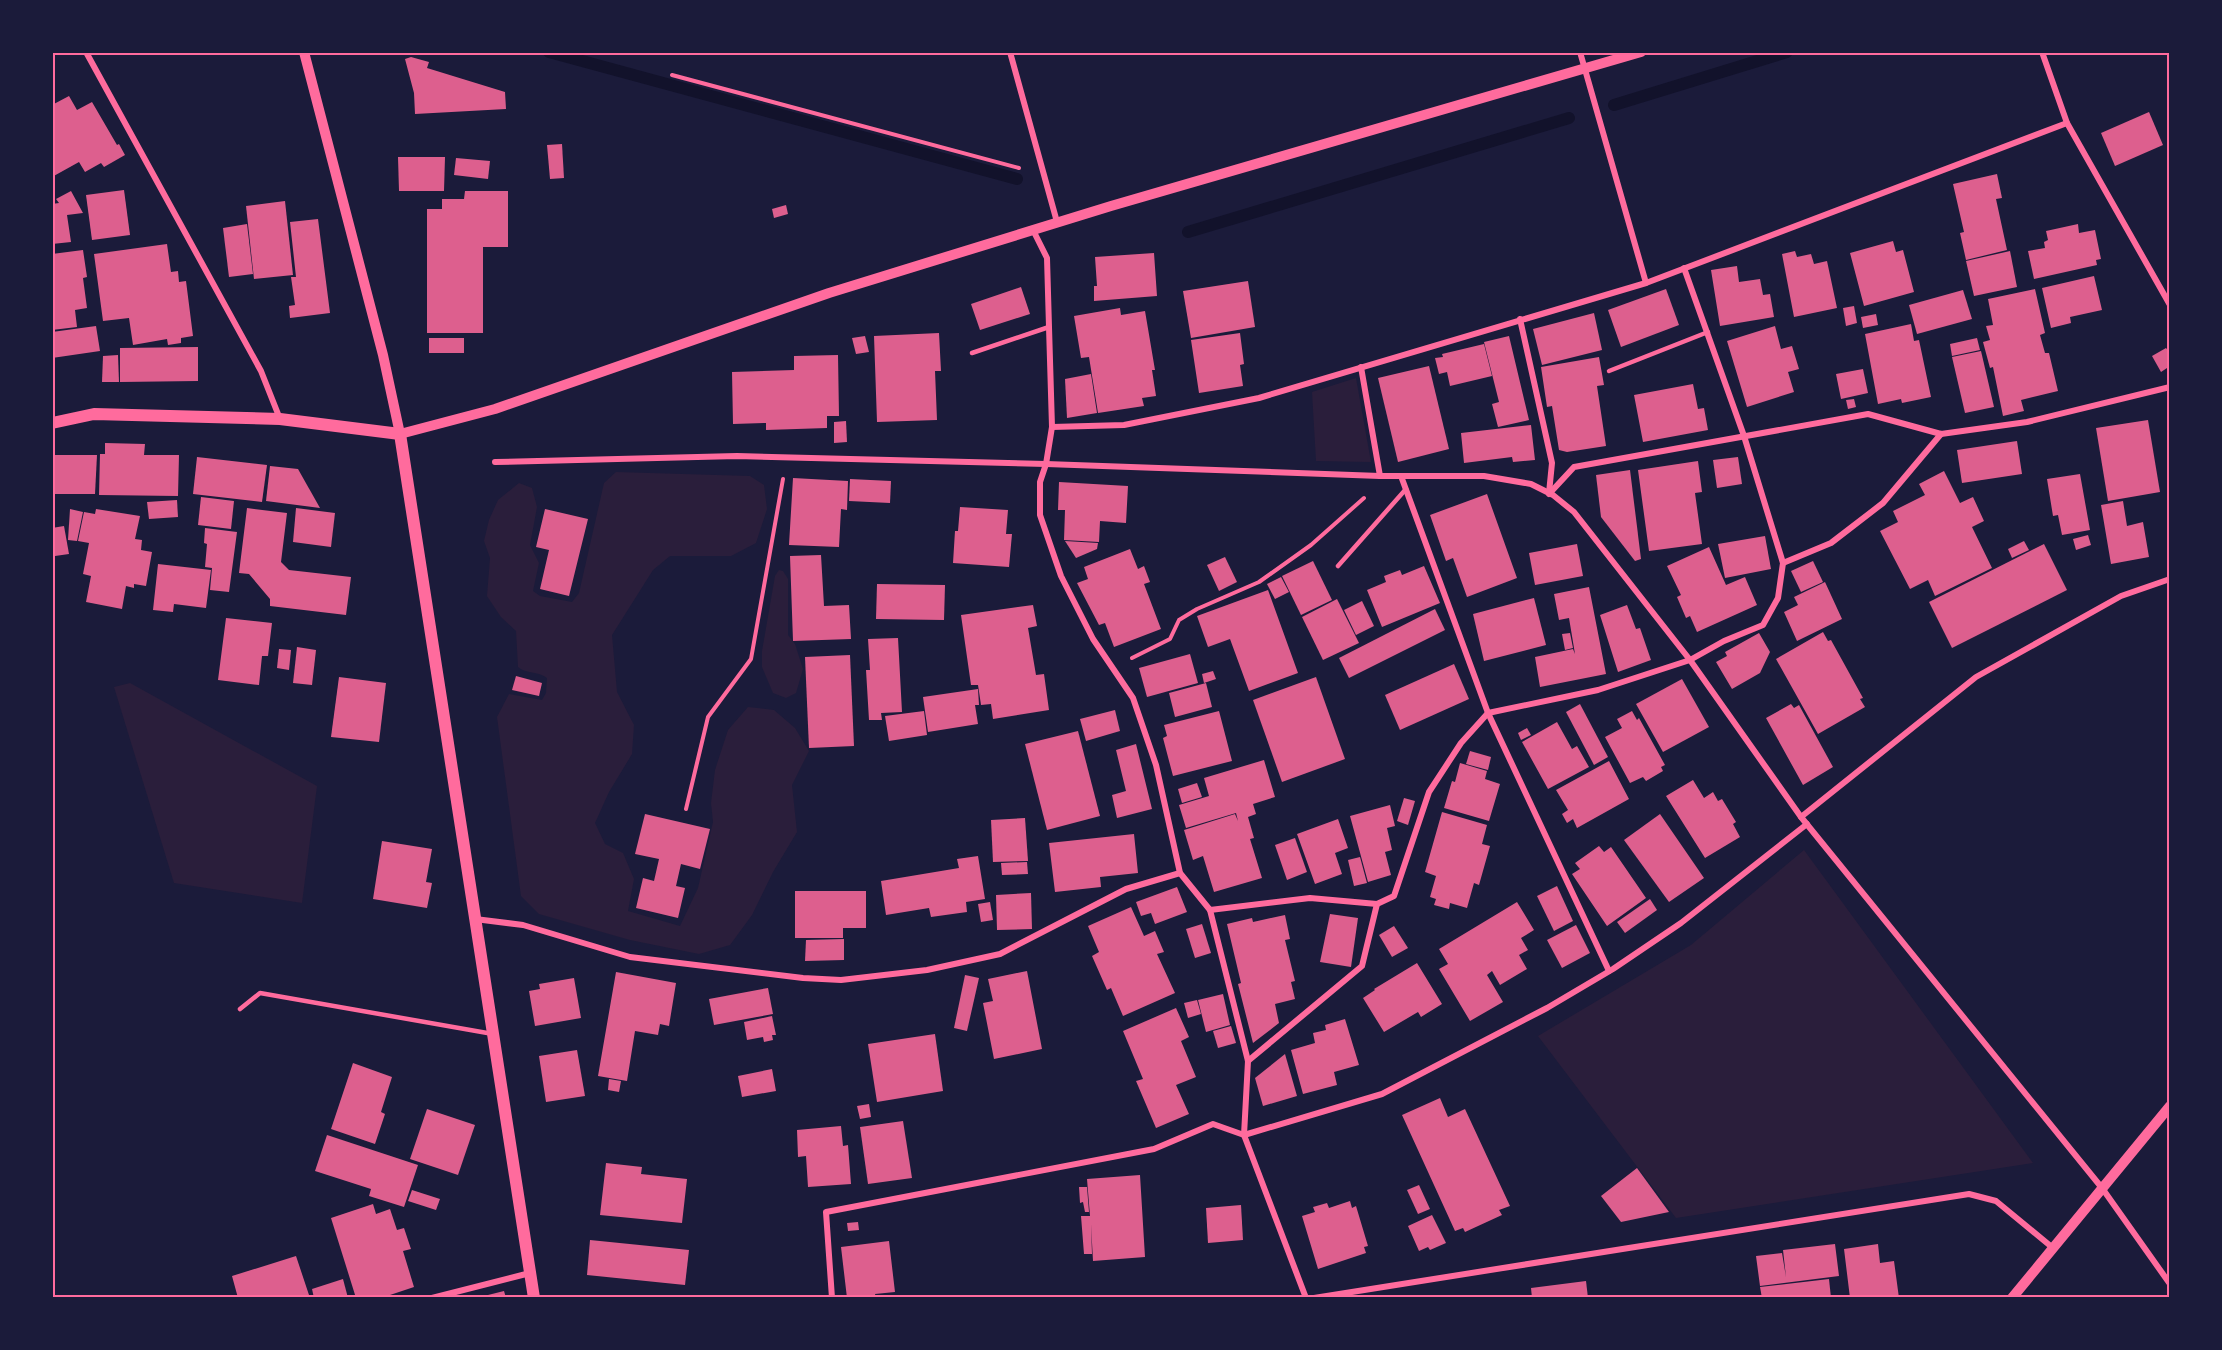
<svg xmlns="http://www.w3.org/2000/svg" width="2222" height="1350" viewBox="0 0 2222 1350" font-family="'Noto Sans',sans-serif">
<style>
.green{fill:#2a1e3b}
.lines{fill:none;stroke-linecap:round;stroke-linejoin:round}
.stream{stroke:#12122b;stroke-width:12}
.building{fill:#dd5f8e}
.path{stroke:#ff6b9d;stroke-width:4}
.service{stroke:#ff6b9d;stroke-width:4.5}
.minor{stroke:#ff6b9d;stroke-width:6}
.tertiary{stroke:#ff6b9d;stroke-width:10}
.secondary{stroke:#ff6b9d;stroke-width:12}
.neatline{fill:none;stroke:#ff6b9d;stroke-width:2}
</style>
<rect width="100%" height="100%" fill="#1b1b3a"/>
<!-- green -->
<g class="green">
<path d="M1356,378l15,84 -55,-1 -4,-69z"/>
<path d="M616,472l134,4 14,9 3,24 -11,34 -25,13h-61l-17,14 -41,65 5,57 17,33 -2,29 -23,38 -14,31 10,21 18,9 11,26 -6,32 52,15 18,-38 15,-66 -2,-19 4,-33 13,-40 20,-23 26,3 21,18 14,23 -17,34 5,47 -24,40 -21,43 -22,30 -31,9 -69,-14 -91,-26 -18,-18 -24,-179 12,-23 33,6 4,-7 1,-15c-9,-7 -21,-4 -29,-11l-2,-36 -15,-14 -14,-21 3,-38 -6,-17 5,-21 9,-20 21,-17 13,5 5,19 -7,38 9,18 -6,28 7,5 32,6 7,-9 25,-110z"/>
<path d="M779,570l4,1 5,8v56l7,9 8,25 -7,24 -10,5 -13,-5 -11,-26v-16l13,-75z"/>
<path d="M130,683l187,103 -15,117 -128,-20 -60,-196z"/>
<path d="M1804,850l229,313 -357,55 -138,-182 153,-91z"/>
</g>
<g class="lines">
<!-- stream -->
<g class="stream">
<path d="M549,52l468,127"/>
<path d="M1614,105l173,-53"/>
<path d="M1188,232l381,-114"/>
</g>
</g>
<!-- building -->
<g class="building">
<path d="M411,57l18,5 -2,6 78,24 1,17 -91,5 -1,-21 -9,-34z"/>
<path d="M69,96l8,14 15,-8 25,43 2,-1 6,11 -21,12 -3,-4 -16,9 -6,-10 -27,15v-72z"/>
<path d="M2149,112l14,33 -48,21 -14,-33z"/>
<path d="M562,144l2,34 -14,1 -3,-34z"/>
<path d="M398,157h47l-1,34h-45z"/>
<path d="M456,158l34,3 -2,18 -34,-4z"/>
<path d="M1997,174l5,24 -6,1 11,51 -41,10 -6,-27 4,-1 -11,-48z"/>
<path d="M124,190l6,45 -38,5 -6,-45z"/>
<path d="M71,191l12,22 -16,2 4,27 -19,2v-40l7,-1 -3,-4z"/>
<path d="M465,191h43v56h-25v86h-56v-124h15v-10h22z"/>
<path d="M285,201l8,74 -39,4 -8,-73z"/>
<path d="M786,205l2,9 -14,4 -2,-9z"/>
<path d="M318,219l12,94 -40,5 -1,-12 6,-1 -4,-28h5l-6,-55z"/>
<path d="M247,224l6,50 -24,3 -6,-49z"/>
<path d="M2078,224l1,9 16,-3 6,29 -5,1 1,5 -63,14 -6,-28 17,-3 -1,-6 4,-2 -2,-9z"/>
<path d="M1893,241l3,11 7,-2 11,42 -50,14 -14,-53z"/>
<path d="M167,244l4,28 7,-1 1,11 7,-1 7,55 -12,2v5l-13,2 -1,-6 -34,6 -4,-27 -26,3 -9,-67z"/>
<path d="M83,250l4,27 -4,1 4,30 -12,2 2,17 -25,3v-76z"/>
<path d="M1795,251l2,6 14,-3 3,10 13,-3 10,47 -43,9 -12,-63z"/>
<path d="M2010,251l7,36 -43,9 -8,-35z"/>
<path d="M1154,253l3,43 -63,5v-15h3l-2,-29z"/>
<path d="M1737,266l2,16 21,-3 3,16 7,-1 4,23 -54,9 -9,-56z"/>
<path d="M2094,276l8,34 -32,7 1,6 -20,5 -9,-40z"/>
<path d="M1248,281l7,46 -64,11 -8,-47z"/>
<path d="M1021,287l9,27 -50,16 -9,-26z"/>
<path d="M1666,289l13,36 -58,22 -13,-37z"/>
<path d="M2035,289l10,44 -5,2 5,18h4l9,38 -37,9 3,11 -21,5 -10,-49 -3,1 -7,-26 7,-2 -4,-14 7,-1 -5,-26z"/>
<path d="M1963,290l9,29 -55,15 -8,-29z"/>
<path d="M1854,306l3,17 -11,3 -3,-18z"/>
<path d="M1120,308l1,7 24,-4 10,59h-3l4,26 -14,2 2,8 -46,7 -9,-56 -8,1 -7,-42z"/>
<path d="M1594,313l8,37 -60,15 -9,-36z"/>
<path d="M1876,314l2,11 -15,3 -2,-11z"/>
<path d="M1911,324l3,17 5,-1 12,57 -29,6 -1,-4 -23,5 -13,-70z"/>
<path d="M96,326l4,25 -48,7v-26z"/>
<path d="M1775,326l6,23 11,-3 7,23 -11,3 6,20 -47,15 -20,-66z"/>
<path d="M939,333l2,38h-6l2,49 -60,2 -3,-86z"/>
<path d="M1240,333l4,31 -4,1 3,21 -44,7 -8,-53z"/>
<path d="M865,336l4,16 -13,2 -4,-16z"/>
<path d="M1509,336l20,84 -31,7 -6,-23 7,-2 -15,-60z"/>
<rect x="429" y="338" width="35" height="15"/>
<path d="M1977,338l3,12 -28,6 -2,-12z"/>
<path d="M1484,344l8,32 -42,10 -3,-14 -8,2 -4,-16 8,-1 -1,-3z"/>
<path d="M198,347v34l-78,1v-34z"/>
<path d="M2166,348l4,5v13l-9,6 -9,-16z"/>
<path d="M1981,351l13,56 -29,6 -13,-56z"/>
<path d="M118,355l1,27h-17l1,-26z"/>
<path d="M838,355l1,61h-12v12l-61,2v-7l-33,1 -1,-52 62,-2v-14z"/>
<path d="M1599,357l5,28 -7,1 9,60 -39,6 -8,-2 -7,-44 -5,1 -6,-40z"/>
<path d="M1429,366l20,83 -51,13 -20,-84z"/>
<path d="M1863,369l5,24 -27,6 -5,-25z"/>
<path d="M1091,374l6,39 -30,5 -2,-39z"/>
<path d="M1693,384l5,25 6,-1 4,22 -65,12 -9,-47z"/>
<path d="M1854,399l2,8 -8,2 -2,-9z"/>
<path d="M2148,420l12,72 -52,9 -12,-73z"/>
<path d="M846,421l1,21 -13,1v-21z"/>
<path d="M1531,425l4,35 -22,2 -1,-5 -48,6 -3,-30z"/>
<path d="M2017,441l5,33 -60,9 -5,-33z"/>
<path d="M105,443l40,1 -1,11h35l-1,41 -79,-1 1,-41h5z"/>
<path d="M52,455h45l-2,39h-43z"/>
<path d="M197,457l70,8 -5,37 -69,-8z"/>
<path d="M1738,457l4,27 -25,4 -4,-28z"/>
<path d="M1698,461l4,31 -7,1 7,51 -53,7 -11,-81z"/>
<path d="M270,466l28,3 22,39 -54,-7z"/>
<path d="M1630,470l11,89 -6,2 -34,-44 -5,-42z"/>
<path d="M1944,471l16,32 13,-6 11,24 -12,6 20,41 -57,28 -7,-16 -18,9 -30,-58 18,-9 -5,-11 32,-16 -6,-11z"/>
<path d="M2080,474l10,56 -28,5 -4,-20 -5,1 -6,-37z"/>
<path d="M793,478l55,3 -1,29 -6,-1 -2,38 -50,-2z"/>
<path d="M850,479l41,2 -1,22 -41,-2z"/>
<path d="M1059,482l69,4 -2,37 -26,-2 -1,21 -35,-2 1,-30h-7z"/>
<path d="M1487,494l30,84 -50,19 -14,-39 -7,3 -16,-46z"/>
<path d="M201,497l33,4 -3,28 -33,-4z"/>
<path d="M177,500l1,17 -29,2 -2,-17z"/>
<path d="M2123,501l4,25 16,-4 6,35 -38,7 -10,-59z"/>
<path d="M960,507l48,3 -2,24h6l-3,33 -56,-4 2,-32h3z"/>
<path d="M247,508l40,5 -6,49 8,8 62,7 -5,38 -76,-9v-7l-21,-25 -10,-1z"/>
<path d="M296,508l39,5 -4,34 -38,-5z"/>
<path d="M70,509l13,3 -6,29 -9,-1z"/>
<path d="M96,509l44,7 -5,23 7,1 -1,10 11,2 -6,34 -12,-2v4l-8,-2 -4,23 -36,-7 5,-26 -8,-2 6,-31 -11,-2 6,-29 11,2z"/>
<path d="M545,509l43,10 -19,77 -29,-7 9,-39 -13,-3z"/>
<path d="M64,526l5,28 -14,2 -3,-28z"/>
<path d="M205,528l32,4 -8,60 -19,-2 2,-22 -7,-1 2,-23 -3,-1z"/>
<path d="M2088,535l3,10 -15,5 -3,-11z"/>
<path d="M1765,536l6,33 -46,9 -7,-34z"/>
<path d="M1065,541l33,2 -1,6 -21,9z"/>
<path d="M2024,541l5,9 -17,8 -4,-9z"/>
<path d="M1577,544l6,32 -48,9 -6,-32z"/>
<path d="M2044,544l23,46 -115,58 -23,-46z"/>
<path d="M1709,547l17,38 19,-8 12,28 -60,27 -7,-16 -4,2 -9,-21 4,-2 -14,-29z"/>
<path d="M1130,549l8,20 6,-3 6,16 -6,2 17,45 -47,18 -9,-24 -6,2 -22,-42 11,-4 -4,-12z"/>
<path d="M821,555l3,51 25,-1 2,34 -58,2 -3,-85z"/>
<path d="M1225,557l12,25 -18,9 -12,-26z"/>
<path d="M1313,561l19,39 -31,15 -19,-39z"/>
<path d="M1813,561l10,21 -22,10 -10,-21z"/>
<path d="M158,564l53,6 -5,38 -32,-4 -1,8 -20,-2z"/>
<path d="M1424,566l16,37 -58,24 -15,-37 19,-8 -2,-6 16,-6 2,5z"/>
<path d="M1281,577l8,15 -14,7 -8,-15z"/>
<path d="M1825,582l17,37 -45,22 -13,-29 14,-7 -4,-8z"/>
<path d="M877,584l68,1 -1,35 -68,-1z"/>
<path d="M1589,587l17,87 -66,13 -5,-30 38,-8 2,5 -6,-36 -10,2 -5,-26z"/>
<path d="M1268,590l30,83 -49,18 -19,-52 -22,8 -11,-31z"/>
<path d="M1534,598l12,47 -62,16 -11,-47z"/>
<path d="M1337,599l22,44 -36,17 -21,-43z"/>
<path d="M1362,601l12,25 -18,9 -12,-25z"/>
<path d="M1033,605l4,21 -9,2 8,47 8,-1 5,36 -56,9 -2,-15 -10,1 -3,-20h-7l-10,-70z"/>
<path d="M1627,605l9,24 4,-1 11,32 -33,12 -18,-57z"/>
<path d="M1435,609l10,21 -96,48 -10,-20z"/>
<path d="M226,618l46,5 -4,33h-6l-3,29 -41,-5z"/>
<path d="M1823,632l5,9 3,-1 32,58 -3,1 5,8 -47,27 -42,-75z"/>
<path d="M1570,633l3,15 -8,2 -3,-16z"/>
<path d="M1759,633l11,19 -10,21 -28,16 -16,-27 11,-6 -2,-4z"/>
<path d="M898,638l4,74 -21,1 1,7h-13l-3,-50h4l-2,-31z"/>
<path d="M297,647l19,3 -4,35 -19,-2z"/>
<path d="M279,649l12,1 -2,20 -12,-2z"/>
<path d="M1190,654l8,29 -51,14 -8,-29z"/>
<path d="M850,655l4,91 -45,2 -4,-91z"/>
<path d="M1454,664l15,35 -69,31 -15,-35z"/>
<path d="M1213,671l3,8 -12,4 -2,-9z"/>
<path d="M516,676l26,7 -3,13 -27,-6z"/>
<path d="M339,677l47,6 -7,59 -48,-5z"/>
<path d="M1316,677l29,82 -63,23 -29,-82z"/>
<path d="M1682,679l27,48 -46,25 -27,-48z"/>
<path d="M1206,683l6,24 -37,10 -6,-24z"/>
<path d="M978,689l1,16h-4l3,19 -50,8 -5,-35z"/>
<path d="M1580,704l28,53 -14,8 -28,-53z"/>
<path d="M1791,704l3,4 5,-3 34,62 -30,18 -37,-67z"/>
<path d="M1115,710l5,21 -34,10 -6,-22z"/>
<path d="M924,711l3,24 -38,6 -4,-25z"/>
<path d="M1219,711l13,50 -59,15 -10,-38 4,-2 -3,-11z"/>
<path d="M1632,711l5,9 2,-2 26,47 -4,2 2,4 -17,10 -3,-4 -13,6 -25,-46 17,-9 -5,-9z"/>
<path d="M1557,722l15,27 5,-3 12,21 -41,22 -26,-47z"/>
<path d="M1527,728l4,7 -10,5 -3,-7z"/>
<path d="M1078,731l22,85 -53,14 -22,-86z"/>
<path d="M1136,744l16,65 -35,9 -5,-23 14,-4 -10,-41z"/>
<path d="M1470,751l21,6 -3,13 -22,-6z"/>
<path d="M1264,760l11,37 -22,7 3,10 -8,3 6,21 -4,1 12,39 -48,14 -11,-36 -10,4 -9,-30 51,-16 3,7 -2,-8 -50,15 -7,-23 30,-9 -5,-18z"/>
<path d="M1609,761l20,38 -52,29 -4,-9 -6,4 -5,-9 6,-4 -12,-20z"/>
<path d="M1460,763l27,8 -2,8 15,5 -11,37 -45,-13 8,-27 3,1z"/>
<path d="M1693,780l11,18 9,-6 5,9 4,-2 14,23 -3,2 7,13 -35,21 -39,-62z"/>
<path d="M1197,783l5,14 -20,6 -4,-14z"/>
<path d="M1404,798l11,3 -7,24 -11,-4z"/>
<path d="M1390,805l5,21 -8,2 5,22 -7,2 6,23 -23,7 -18,-66z"/>
<path d="M1442,812l45,13 -5,19 8,2 -11,39 -5,-2 -7,25 -17,-5 -1,6 -15,-4 2,-6 -6,-2 6,-21 -11,-4z"/>
<path d="M645,814l65,15 -10,40 -19,-5 -5,22 9,2 -7,30 -42,-10 7,-30 11,3 5,-22 -24,-5z"/>
<path d="M1660,814l44,64 -35,24 -45,-62z"/>
<path d="M1025,818l3,43 -35,1 -2,-42z"/>
<path d="M1338,819l10,29 -13,5 7,21 -27,10 -18,-50z"/>
<path d="M1134,834l4,39 -38,4 1,10 -46,5 -6,-49z"/>
<path d="M1295,838l12,34 -20,8 -12,-35z"/>
<path d="M382,841l50,8 -6,33 6,1 -5,25 -54,-9z"/>
<path d="M1599,846l5,6 7,-5 35,51 -39,28 -35,-52 8,-5 -5,-6z"/>
<path d="M978,856l7,43 -19,3 1,10 -36,5 -2,-9 -43,7 -5,-34 78,-13 -2,-9z"/>
<path d="M1360,857l7,26 -13,3 -6,-26z"/>
<path d="M1027,862l1,12 -26,1 -1,-12z"/>
<path d="M1557,886l16,35 -19,10 -17,-35z"/>
<path d="M1177,887l10,25 -32,12 -4,-11 -10,3 -5,-14z"/>
<path d="M795,891h71v37h-23v10h-48z"/>
<path d="M1031,893l1,36 -35,1 -1,-35z"/>
<path d="M1650,899l7,11 -32,23 -8,-11z"/>
<path d="M990,902l3,18 -12,2 -3,-18z"/>
<path d="M1517,902l17,28 -13,8 7,12 -9,5 8,14 -27,16 -8,-14 -5,4 16,27 -33,19 -31,-52 9,-5 -9,-15z"/>
<path d="M1131,907l13,29 11,-5 9,21 -7,2 18,39 -52,23 -12,-28 -4,2 -15,-34 7,-4 -11,-26z"/>
<path d="M1330,914l28,4 -7,49 -31,-5z"/>
<path d="M1285,915l5,24 -5,1 10,41 -4,1 4,17 -20,5 4,19 -26,20 -15,-59 3,-1 -14,-59 25,-6 1,4z"/>
<path d="M1202,924l9,29 -16,5 -9,-29z"/>
<path d="M1576,925l14,28 -28,15 -15,-28z"/>
<path d="M1394,926l14,22 -16,9 -13,-22z"/>
<path d="M844,939v21l-39,1 1,-21z"/>
<path d="M1417,963l25,41 -21,13 -3,-5 -34,20 -21,-34 12,-8 -1,-1z"/>
<path d="M1027,971l15,78 -48,10 -11,-56 10,-2 -5,-22z"/>
<path d="M616,972l60,11 -7,43 -9,-2 -2,11 -23,-4 -8,50 -29,-5z"/>
<path d="M965,975l14,3 -12,53 -13,-3z"/>
<path d="M574,978l7,40 -46,8 -6,-35 11,-2 -1,-5z"/>
<path d="M768,988l5,26 -59,11 -5,-26z"/>
<path d="M1223,994l7,31 -24,7 -8,-32z"/>
<path d="M1197,1000l4,14 -13,4 -4,-15z"/>
<path d="M1176,1008l13,29 -8,4 15,36 -20,8 13,29 -33,14 -20,-47 7,-2 -20,-48z"/>
<path d="M772,1016l4,19h-4l1,5 -9,2 -1,-5 -16,3 -3,-18z"/>
<path d="M1345,1019l14,46 -25,7 3,13 -34,9 -12,-44 24,-7 -2,-10 13,-3 -1,-5z"/>
<path d="M1231,1026l5,17 -18,5 -5,-17z"/>
<path d="M935,1034l8,57 -66,11 -9,-58z"/>
<path d="M577,1050l8,46 -39,6 -7,-46z"/>
<path d="M1285,1054l12,42 -34,10 -8,-28z"/>
<path d="M353,1063l39,14 -11,35 4,2 -10,30 -44,-15z"/>
<path d="M772,1069l4,22 -34,6 -4,-21z"/>
<path d="M609,1079l12,2 -2,11 -11,-2z"/>
<path d="M1440,1098l8,19 17,-8 45,97 -11,4 3,5 -37,17 -2,-4 -8,3 -53,-116z"/>
<path d="M869,1104l2,13 -11,2 -3,-13z"/>
<path d="M427,1109l48,16 -17,50 -48,-16z"/>
<path d="M903,1121l9,57 -44,6 -8,-57z"/>
<path d="M841,1126l2,20 5,-1 3,39 -43,3 -2,-31 -8,1 -1,-27z"/>
<path d="M327,1135l91,30 -14,42 -35,-11 2,-7 -56,-18z"/>
<path d="M606,1163l36,4 -1,7 46,5 -5,44 -82,-8z"/>
<path d="M1637,1168l32,44 -48,10 -20,-26z"/>
<path d="M1140,1175l5,82 -52,4 -2,-37 1,30h-8l-3,-38h9l-3,-37z"/>
<path d="M1419,1185l11,24 -12,5 -11,-24z"/>
<path d="M1079,1187h8l2,25h-4l-2,-10 -3,1z"/>
<path d="M412,1190l28,9 -4,11 -28,-9z"/>
<path d="M1350,1201l2,7 4,-2 12,40 -4,1 2,6 -48,16 -16,-53 13,-4 -2,-5 14,-4 2,5z"/>
<path d="M373,1204l3,10 14,-5 7,21 7,-2 7,21 -8,2 11,36 -33,11h-25l-25,-80z"/>
<path d="M1241,1205l2,35 -35,3 -2,-35z"/>
<path d="M1432,1215l14,28 -16,7 -2,-3 -9,4 -11,-25z"/>
<path d="M858,1222l1,8 -11,1 -1,-8z"/>
<path d="M590,1240l99,10 -4,35 -98,-10z"/>
<path d="M889,1241l6,51 -20,2 1,4h-29l-6,-51z"/>
<path d="M1835,1244l4,32 -79,10 -4,-30 26,-3 4,24 -3,-27z"/>
<path d="M1878,1244l2,19 14,-2 5,37h-49l-6,-49z"/>
<path d="M296,1256l14,42h-72l-6,-22z"/>
<path d="M343,1279l5,19h-34l-2,-9z"/>
<path d="M1829,1279l2,19h-69l-2,-11z"/>
<path d="M1586,1281l2,17h-56l-1,-10z"/>
<path d="M504,1291l2,7h-26v-1z"/>
</g>
<g class="lines">
<!-- path -->
<g class="path">
<path d="M672,75l347,93"/>
<path d="M1132,658l38,-19 9,-19 18,-11 62,-27 52,-37 53,-47"/>
<path d="M686,809l22,-92 43,-58 32,-180"/>
</g>
<!-- service -->
<g class="service">
<path d="M972,353l77,-26"/>
<path d="M1609,371l99,-39"/>
<path d="M1338,566l68,-77"/>
<path d="M240,1009l20,-16 233,41"/>
</g>
<!-- minor -->
<g class="minor">
<path d="M86,52l175,319 19,48"/>
<path d="M1010,52l47,170"/>
<path d="M1580,52l66,231"/>
<path d="M2042,52l25,71 103,182"/>
<path d="M1033,230l14,28 2,69 3,100 -6,37 -6,18v33l21,61 32,63 40,59 23,67 24,108 30,37 100,-12 67,6 17,-8 35,-104 32,-49 27,-30 110,-23 92,-30 34,-19 39,-16 15,-27 5,-35 -39,-127 -60,-168"/>
<path d="M1520,319l32,144 -3,30"/>
<path d="M1361,367l19,109"/>
<path d="M1052,427l72,-2 135,-27 387,-115 421,-160"/>
<path d="M495,462l242,-6 309,8 334,12h104l47,8 22,11 21,17 116,148 111,157 301,371 68,96"/>
<path d="M1401,476l87,237 121,258"/>
<path d="M1549,494l25,-27 294,-53 73,20 86,-12 143,-35"/>
<path d="M1783,563l48,-20 52,-40 58,-69"/>
<path d="M1801,817l175,-140 145,-81 49,-17"/>
<path d="M1210,910l38,151 -4,74 62,163"/>
<path d="M475,919l48,6 107,32 173,21 38,2 86,-10 73,-16 126,-65 54,-16"/>
<path d="M1248,1061l114,-95 15,-62"/>
<path d="M432,1298l98,-25"/>
<path d="M832,1298l-6,-86 328,-63 59,-25 31,11 138,-41 165,-86 66,-39 68,-46 126,-99"/>
<path d="M1314,1298l655,-104 27,7 57,47"/>
</g>
<!-- tertiary -->
<g class="tertiary">
<path d="M304,52l79,303 17,79 95,-25 334,-116 282,-87 530,-154"/>
<path d="M2012,1298l158,-192"/>
</g>
<!-- secondary -->
<path class="secondary" d="M52,423l42,-9 186,5 120,15 134,864"/>
</g>
<!-- border -->
<rect width="2222" height="1350" fill="none" stroke="#1b1b3a" stroke-width="108"/>
<rect x="54" y="54" width="2114" height="1242" class="neatline"/>
</svg>
